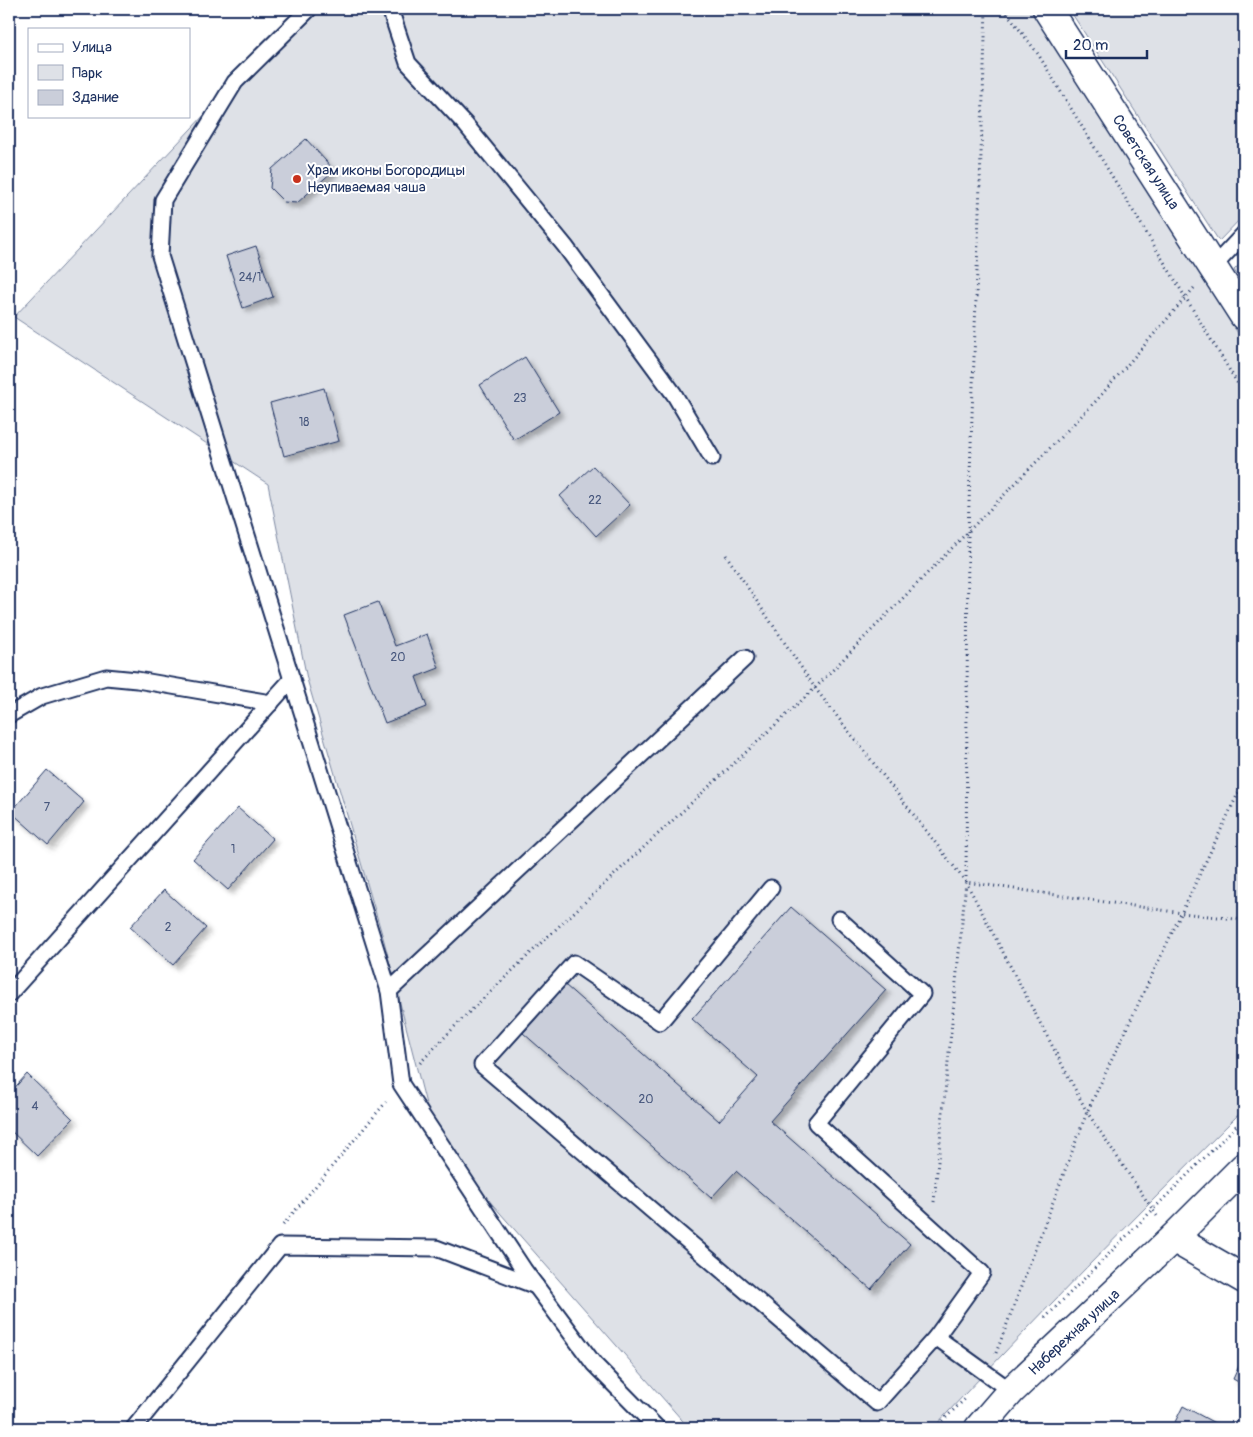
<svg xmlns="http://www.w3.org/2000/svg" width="1253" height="1437" viewBox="0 0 1253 1437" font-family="Pangolin,sans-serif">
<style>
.green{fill:#dee1e7;stroke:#7c88a2}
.building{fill:#caceda;stroke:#1b2f5e;filter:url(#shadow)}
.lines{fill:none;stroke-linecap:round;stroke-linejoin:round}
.service-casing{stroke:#1b2f5e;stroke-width:19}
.minor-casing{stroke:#1b2f5e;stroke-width:31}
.tertiary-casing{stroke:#1b2f5e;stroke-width:31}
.secondary-casing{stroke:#1b2f5e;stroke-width:31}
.path{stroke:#1b2f5e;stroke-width:3;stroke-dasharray:1 4;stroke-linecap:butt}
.service{stroke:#fff;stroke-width:15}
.minor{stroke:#fff;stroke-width:28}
.tertiary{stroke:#fff;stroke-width:28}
.secondary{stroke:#fff;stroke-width:28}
.poi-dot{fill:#c8321e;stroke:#fff;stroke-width:2}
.labels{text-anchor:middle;stroke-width:4;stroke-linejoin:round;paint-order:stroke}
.number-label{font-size:12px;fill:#47577d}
.street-label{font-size:15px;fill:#1b2f5e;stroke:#fff}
.poi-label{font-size:15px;fill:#1b2f5e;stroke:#fff;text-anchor:start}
</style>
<defs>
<filter id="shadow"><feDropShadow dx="4.5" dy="4.5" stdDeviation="2.5" flood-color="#0004"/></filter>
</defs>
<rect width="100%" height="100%" fill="#fff"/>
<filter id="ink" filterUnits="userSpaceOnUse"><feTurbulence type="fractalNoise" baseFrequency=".02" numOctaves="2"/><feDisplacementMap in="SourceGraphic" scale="10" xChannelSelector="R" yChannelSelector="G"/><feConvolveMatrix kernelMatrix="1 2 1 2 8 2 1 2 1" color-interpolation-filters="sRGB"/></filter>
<g filter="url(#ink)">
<!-- green -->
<g class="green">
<path d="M304,9h733l207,334v766c-106,105 -210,211 -311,319h-244l-254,-289 -51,-198 -77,-262 -39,-195 -254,-167z"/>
<path d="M1069,9h175v206l-25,26z"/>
<path d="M1244,260v26l-10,-16z"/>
</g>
<!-- building -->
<g class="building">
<path d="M306,139l28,31 -37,33 -13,-1 -14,-14 2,-19z"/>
<path d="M256,246l17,51 -30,11 -17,-52z"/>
<path d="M525,357l34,55 -45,28 -34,-55z"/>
<path d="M324,388l15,53 -55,15 -14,-53z"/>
<path d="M593,466l37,39 -34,31 -36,-40z"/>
<path d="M378,602l17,44 32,-12 12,34 -23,9 11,30 -42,16 -41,-108z"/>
<path d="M47,770l37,32 -36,43 -37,-33z"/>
<path d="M238,808l35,31 -45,51 -35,-31z"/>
<path d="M164,890l42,38 -33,37 -43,-38z"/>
<path d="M791,907l95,83 -116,131 140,123 -39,45 -135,-118 -25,27 -188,-165 42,-48 154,136 39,-44 -66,-58z"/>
<path d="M27,1074l46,45 -36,37 -28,-27v-35z"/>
<path d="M1244,1355v30l-11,-6z"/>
<path d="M1183,1406l39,21 -1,1h-49z"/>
</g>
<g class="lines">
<!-- service casing -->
<g class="service-casing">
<g id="service">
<path d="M309,9l-74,73 -72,118 -3,56 229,735 12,93 123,186 70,94 63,64"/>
<path d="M390,9l18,54 57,61 100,122 109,148 38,64"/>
<path d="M1213,267l31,-33"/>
<path d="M9,715l33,-19 64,-19 31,3 134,23"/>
<path d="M771,888l-111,134 -86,-59 -92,102 395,338 59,-66 75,54"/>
<path d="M839,919l83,75 -106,129 166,150 -46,64"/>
<path d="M389,991l356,-333"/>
<path d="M9,994l283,-315"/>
<path d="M134,1428l146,-182 156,2 100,38"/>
</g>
</g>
<!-- minor casing -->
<g class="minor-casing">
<path id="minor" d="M1173,1238l71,41"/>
</g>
<!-- tertiary casing -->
<g class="tertiary-casing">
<path id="tertiary" d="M979,1428l32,-37 162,-153 71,-71"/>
</g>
<!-- secondary casing -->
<g class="secondary-casing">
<path id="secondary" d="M1047,9l197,307"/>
</g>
<!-- path -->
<g class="path">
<path d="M1004,9l34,45 206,340"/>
<path d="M726,555l89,133 151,194 121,230 70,104"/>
<path d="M966,882l2,-350 18,-523"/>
<path d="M420,1063l39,-41 82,-79 274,-255 281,-287 98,-113"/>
<path d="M934,1202l32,-320 216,31 62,7"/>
<path d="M283,1225l103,-123"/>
<path d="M1045,1318l199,-200"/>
<path d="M996,1353l91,-241 157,-331"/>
<path d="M427,1428l35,-5 45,5"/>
<path d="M935,1428l32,-31"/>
</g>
<!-- service -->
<use href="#service" class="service"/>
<!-- minor -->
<use href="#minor" class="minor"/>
<!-- tertiary -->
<use href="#tertiary" class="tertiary"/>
<!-- secondary -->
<use href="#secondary" class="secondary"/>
</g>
</g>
<!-- markers -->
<circle class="poi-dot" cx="297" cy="179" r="5"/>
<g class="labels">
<!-- number labels -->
<g class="number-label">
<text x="250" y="281">24/1</text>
<text x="520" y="402">23</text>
<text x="304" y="426">18</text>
<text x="595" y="504">22</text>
<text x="398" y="661">20</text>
<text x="47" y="811">7</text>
<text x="233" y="853">1</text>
<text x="168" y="931">2</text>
<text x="646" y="1103">20</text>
<text x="35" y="1110">4</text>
</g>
<!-- street labels -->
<g class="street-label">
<text transform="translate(1146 162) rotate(57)" y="5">Советская улица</text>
<text transform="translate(1074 1332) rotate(-43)" y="5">Набережная улица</text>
</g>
<!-- poi labels -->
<g class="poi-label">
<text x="307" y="175">Храм иконы Богородицы<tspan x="307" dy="17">Неупиваемая чаша</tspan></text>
</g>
</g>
<!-- margin -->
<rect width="1253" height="1437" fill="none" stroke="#fff" stroke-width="30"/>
<rect x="15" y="15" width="1223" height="1407" fill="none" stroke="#1b2f5e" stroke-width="2" filter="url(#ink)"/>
<!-- legend -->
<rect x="28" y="28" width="162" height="90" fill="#ffffff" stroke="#a4acbf"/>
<rect x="38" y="44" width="25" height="8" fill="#ffffff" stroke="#a4acbf"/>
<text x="72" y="52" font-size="15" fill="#1b2f5e">Улица</text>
<rect x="38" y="65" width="25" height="15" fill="#dee1e7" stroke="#a4acbf"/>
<text x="72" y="78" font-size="15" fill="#1b2f5e">Парк</text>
<rect x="38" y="90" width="25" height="15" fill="#caceda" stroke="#a4acbf"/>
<text x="72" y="102" font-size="15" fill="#1b2f5e">Здание</text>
<!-- scale -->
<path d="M1066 50v8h81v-8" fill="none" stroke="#1b2f5e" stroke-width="2.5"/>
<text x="1073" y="50" font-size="15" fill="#1b2f5e" stroke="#ffffff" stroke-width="4" paint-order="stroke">20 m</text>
</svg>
